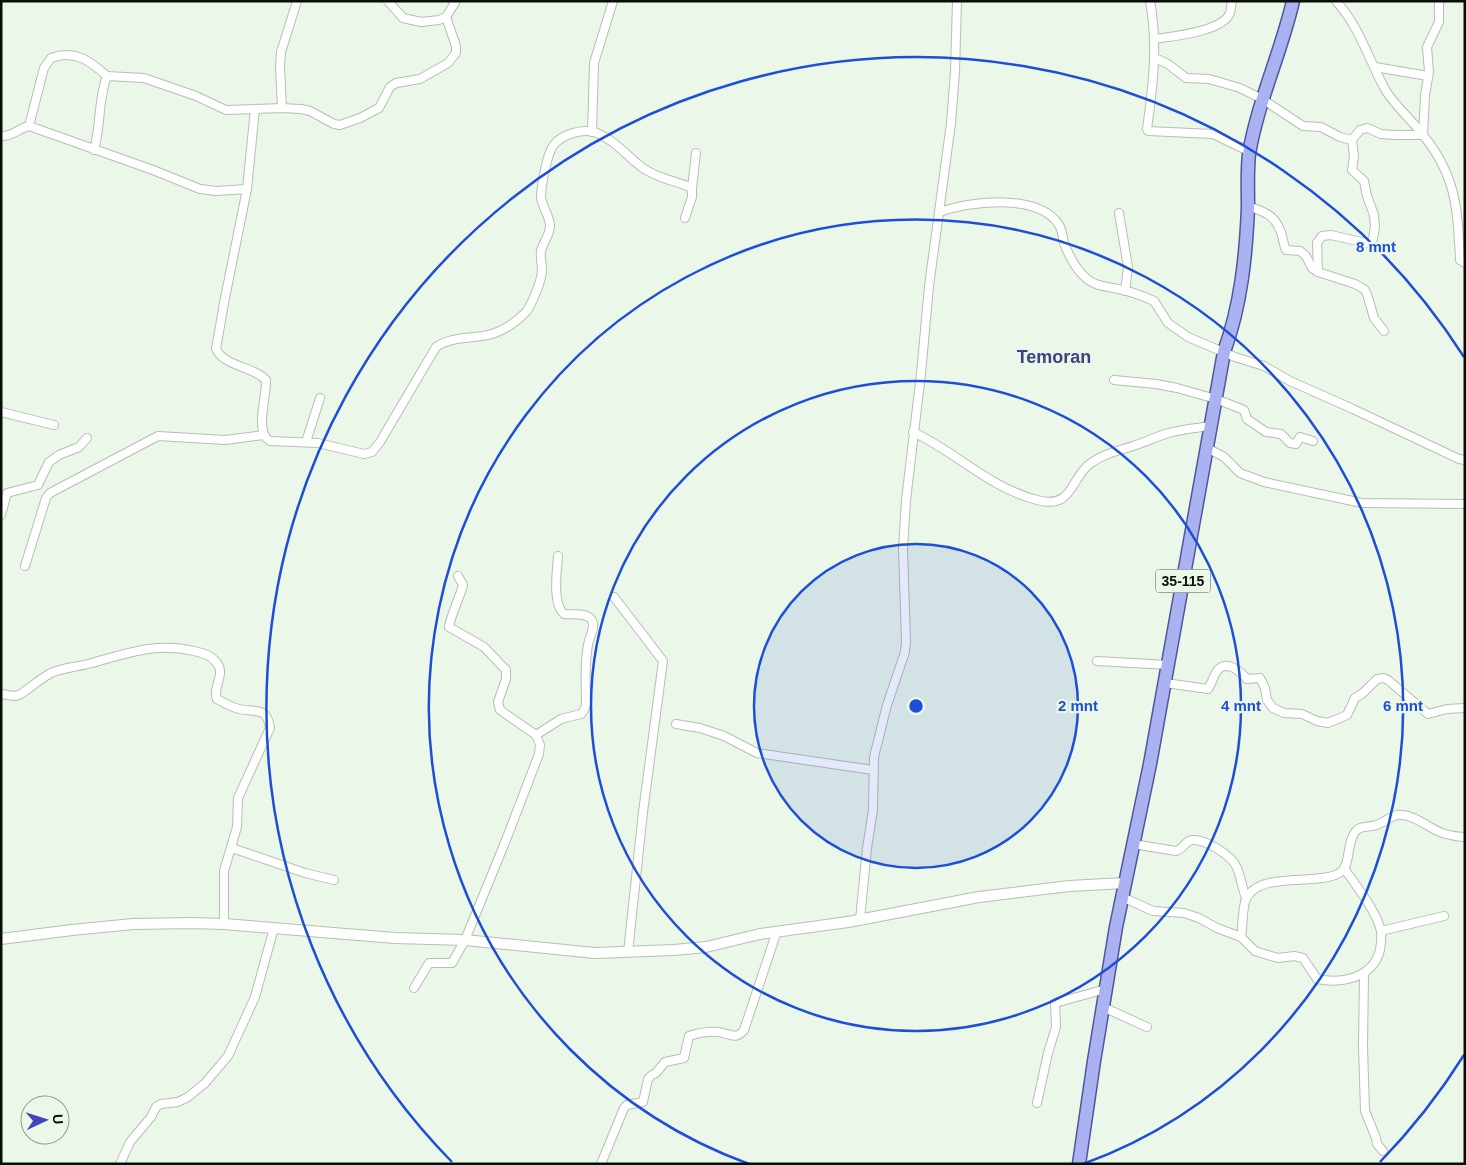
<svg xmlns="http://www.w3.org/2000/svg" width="1466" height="1165" viewBox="0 0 1466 1165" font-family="Arial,sans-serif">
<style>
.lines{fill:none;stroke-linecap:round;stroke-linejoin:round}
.minor-casing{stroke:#b4c0b1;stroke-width:10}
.tertiary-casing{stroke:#b4c0b1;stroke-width:12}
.primary-casing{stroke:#4e5799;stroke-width:15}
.minor{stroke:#fff;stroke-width:8}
.tertiary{stroke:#fff;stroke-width:10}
.primary{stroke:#abb2f1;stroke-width:12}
.ring{fill:none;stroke:#1d4ed8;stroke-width:2.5}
.labels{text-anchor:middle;stroke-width:4.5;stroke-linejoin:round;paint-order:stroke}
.shield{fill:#ebf7e8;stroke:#4e544c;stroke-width:1}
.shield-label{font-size:14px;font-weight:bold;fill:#0a0e09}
.quarter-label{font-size:18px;font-weight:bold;fill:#3c437f;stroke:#ebf7e8}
.centre{fill:#1d4ed8;stroke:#ebf7e8;stroke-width:2.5}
.ring-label{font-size:15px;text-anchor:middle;font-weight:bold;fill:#1d4ed8;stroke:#ebf7e8;stroke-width:4.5;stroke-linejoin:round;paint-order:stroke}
</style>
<rect width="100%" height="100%" fill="#ebf7e8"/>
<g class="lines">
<!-- minor casing -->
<g class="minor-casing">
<g id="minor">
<path d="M388,1l15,17 18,4 18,-2 7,-3 10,-16"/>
<path d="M1150,1c8,43 3,85 -3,128l1,2 65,3 37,18"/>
<path d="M1336,1c24,26 33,60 50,90 10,16 26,29 37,44 33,40 35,75 37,125l5,3"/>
<path d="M1155,39c18,-3 67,-7 75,-26 1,-3 1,-8 2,-12"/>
<path d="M1155,58l13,6 18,14 23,1 31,9 22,11 41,27 18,1 19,10 12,3 8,-10 7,-2 14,6 15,1h27l2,-40 4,-23 -2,-25 12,-25v-21"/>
<path d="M1375,67l53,9"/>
<path d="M282,108l-2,-41 1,-15 16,-51"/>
<path d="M255,109l-8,80 -23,114 -8,46c9,18 37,17 50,31 1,16 -12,52 4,61l48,2 46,11 8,-2 8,-10 56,-95c17,-12 39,-7 59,-14 11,-4 23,-13 31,-21 6,-8 16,-32 16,-42 0,-7 -2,-12 -1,-19 2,-9 9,-16 9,-25 0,-10 -8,-19 -9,-29 0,-10 6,-43 12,-51 8,-12 29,-17 41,-14 21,7 32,24 49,36 17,12 32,12 49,20v9l-7,21"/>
<path d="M29,126l15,-58 7,-10c24,-9 39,3 56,18"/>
<path d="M592,132l2,-69 19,-62"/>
<path d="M1,136c11,1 18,-8 28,-10l124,44 47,19 16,2 31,-2"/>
<path d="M94,150c7,-24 4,-51 13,-74l37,2 52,18 30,14 56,-2 19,1 9,2 24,13 6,1 20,-7 19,-10 11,-21 6,-4 24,-4 28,-16 8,-10v-7l-10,-29"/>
<path d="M692,188l4,-35"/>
<path d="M1248,206c14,5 26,8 32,24 3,6 3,14 6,20l14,1 6,5 6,12 6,4 37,12 9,5 3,5 7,24 10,13"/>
<path d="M940,212c29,-11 99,-19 119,13 3,5 4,12 5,18 5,13 11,26 22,35 10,9 20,8 32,11 12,2 25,7 36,12l14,22 20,14 47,20 29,9 26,15 63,28 106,50 6,1"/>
<path d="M1119,213l9,54 -3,24"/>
<path d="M1318,272l-1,-29 5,-7 9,-1 35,8 5,-1 2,-3 2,-12 -1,-12 -7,-19 -3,-15 -12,-11 2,-13 -2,-17"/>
<path d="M1114,380l42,4 21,4 39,11 28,11 3,9 19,13 15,2 9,9 6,1 4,-7 13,4"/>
<path d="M1,412l53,13"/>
<path d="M913,432c43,20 77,56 124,68 37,10 33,-23 54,-37 14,-10 27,-12 42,-17 13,-4 24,-10 36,-13 14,-4 28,-5 42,-7"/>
<path d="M306,442l14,-44"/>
<path d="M1207,448l17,9 16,16 24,9 98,21 103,1"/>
<path d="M1,515l6,-22 31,-8 11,-23 10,-7 20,-8 8,-9"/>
<path d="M25,566l21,-68 4,-5 108,-57 67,4 39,-5"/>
<path d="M614,597l49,64 -20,151 -15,140"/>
<path d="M1097,661l71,4"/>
<path d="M1165,683l43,6c4,-6 5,-12 9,-18 9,-12 23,0 30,8l13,-1 5,10 2,12 6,8 11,5 18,1 15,7 11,2 19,-8 8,-17 8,-5 14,-14 7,-1 4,2 40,34 19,-5 18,-1"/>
<path d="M1,694l13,2 5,-1c11,-7 21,-16 32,-22 13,-6 27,-6 41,-10 36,-10 65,-21 102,-12 9,2 17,4 23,12 9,12 -5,24 0,36 7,4 14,8 22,10 17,4 28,-3 31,19l-32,70 -1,29 -13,44v53"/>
<path d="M676,724l24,4 24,8 33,17 116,17"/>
<path d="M536,735l25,-16 20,-5 3,-4 2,-5c0,-20 -2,-40 2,-60 1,-8 9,-19 3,-26 -6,-7 -19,-4 -27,-5 -12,-10 -7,-43 -6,-58"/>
<path d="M1133,844l43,7c7,-2 9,-10 16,-11 13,-1 40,15 45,28 4,9 5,20 9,30"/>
<path d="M232,848l73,25 29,7"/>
<path d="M1122,897l31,14 31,2 15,5 18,10 24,9 14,14 6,2 17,5 16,-2 9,2 14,21c25,5 56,-1 63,-29 1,-6 2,-12 1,-19 -5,-21 -25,-45 -37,-63"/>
<path d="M860,920l7,-72 6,-38 1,-53 13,-52 18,-53 1,-11 -3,-92 3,-49 15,-126 8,-88 22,-163 4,-51 2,-71"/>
<path d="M1381,931l63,-15"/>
<path d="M1241,937c2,-10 1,-29 5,-38 14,-30 76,-11 96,-28 9,-8 4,-32 16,-42 5,-3 13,-2 18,-4 8,-2 13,-8 21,-10 15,-2 32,13 45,18 7,2 16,4 23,4"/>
<path d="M1364,974l-1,72 2,65 11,27 1,6 6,7"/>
<path d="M414,988l15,-25h23l13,-23 41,-100 33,-86 1,-9 -4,-10 -36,-25 -2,-8 8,-23v-9l-22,-23 -35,-20c1,-10 11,-30 14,-42l-5,-9"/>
<path d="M1103,1007l44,20"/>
<path d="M1037,1103l11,-50 8,-26 -1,-24 51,-14"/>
<path d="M120,1164l10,-22 21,-25 5,-10 5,-3 17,-2 10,-5 17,-14 23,-27 27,-59 19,-69"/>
<path d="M601,1164l23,-56 3,-3 16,-3 5,-23 4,-4 4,-2 9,-11 19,-4 5,-22c9,-3 19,-5 29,-4 11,1 18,9 26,-2l33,-99"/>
</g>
</g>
<!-- tertiary casing -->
<g class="tertiary-casing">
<path id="tertiary" d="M1,939l71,-9 61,-6 60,-1 31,1 171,14 70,2 130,13 79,-3 32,-3 54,-13 88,-12 131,-25 90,-11 56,-3"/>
</g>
<!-- primary casing -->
<g class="primary-casing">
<path id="primary" d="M1079,1164l15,-103 22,-134 34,-163 74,-412c17,-47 22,-96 24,-145 0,-18 -1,-35 1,-53 9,-53 32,-101 44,-153"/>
</g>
<!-- minor -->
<use href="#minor" class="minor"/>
<!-- tertiary -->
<use href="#tertiary" class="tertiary"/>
<!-- primary -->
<use href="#primary" class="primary"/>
</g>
<!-- distance rings -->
<circle cx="916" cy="706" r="162" fill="#1d4ed8" fill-opacity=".12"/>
<g class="ring">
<circle cx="916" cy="706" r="162"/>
<circle cx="916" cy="706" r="325"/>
<path d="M749 1164A487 487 0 1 1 1083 1164"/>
<path d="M1464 1055A650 650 0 0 1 1380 1162M452 1162A650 650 0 1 1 1464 357"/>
</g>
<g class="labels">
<!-- shield labels -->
<rect class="shield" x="1155.5" y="569.5" width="55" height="23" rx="4"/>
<g class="shield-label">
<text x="1183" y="586">35-115</text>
</g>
<!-- quarter labels -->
<g class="quarter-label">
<text x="1054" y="363">Temoran</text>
</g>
</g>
<circle cx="916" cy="706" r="8" class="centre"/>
<g class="ring-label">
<text x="1376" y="252">8 mnt</text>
<text x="1078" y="711">2 mnt</text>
<text x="1241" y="711">4 mnt</text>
<text x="1403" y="711">6 mnt</text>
</g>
<!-- border -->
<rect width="1466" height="1165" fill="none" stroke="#0a0e09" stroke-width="5"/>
<!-- north arrow -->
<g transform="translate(45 1120) rotate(86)"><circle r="24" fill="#ebf7e8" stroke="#919a8f"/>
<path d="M0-4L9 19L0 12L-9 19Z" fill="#4245ba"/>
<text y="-8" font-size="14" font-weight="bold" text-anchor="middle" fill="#0a0e09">U</text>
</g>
</svg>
